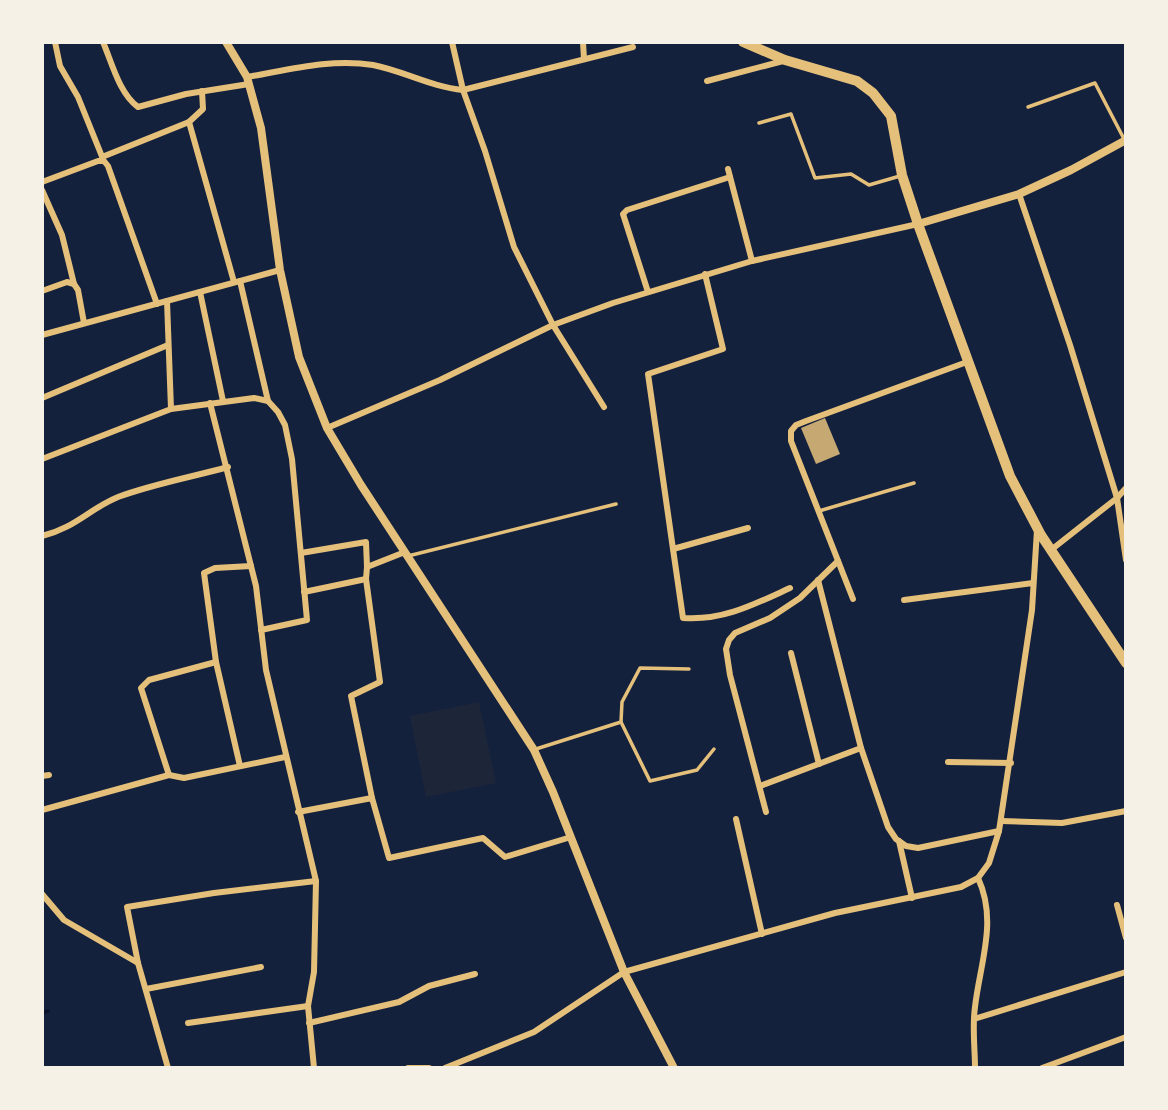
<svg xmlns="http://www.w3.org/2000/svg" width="1168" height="1110" viewBox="0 0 1168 1110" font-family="Cabin,sans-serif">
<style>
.green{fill:#1d2539}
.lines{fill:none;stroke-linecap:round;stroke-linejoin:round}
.stream{stroke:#0b132b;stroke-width:3.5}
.building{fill:#c6a872}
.service{stroke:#e5c07b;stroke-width:3.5}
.minor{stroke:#e5c07b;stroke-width:6}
.tertiary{stroke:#e5c07b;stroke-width:8}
.primary{stroke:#e5c07b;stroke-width:10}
</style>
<rect width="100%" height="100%" fill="#14213d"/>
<!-- green -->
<path class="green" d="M479,702l17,81 -70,14 -16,-81z"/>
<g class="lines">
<!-- stream -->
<path class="stream" d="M42,1013l6,-2"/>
</g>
<!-- building -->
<path class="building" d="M825,418l15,36 -24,10 -15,-36z"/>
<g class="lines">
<!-- service -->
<g class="service">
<path d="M1028,107l67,-24 29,56"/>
<path d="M759,123l32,-9 24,64 36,-4 18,11 31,-9"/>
<path d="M819,511l95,-28"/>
<path d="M408,556l208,-52"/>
<path d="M689,669l-49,-1 -18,34 -1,20 29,59 47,-11 17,-21"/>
<path d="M536,749l85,-27"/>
</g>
<!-- minor -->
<g class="minor">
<path d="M55,42l5,24 18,31 25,62"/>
<path d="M103,42c9,21 16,51 35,65l48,-13 63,-10"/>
<path d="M452,42l11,48 22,61 29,96 39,78 51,82"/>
<path d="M583,42l1,17"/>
<path d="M247,77c41,-7 84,-19 126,-12 31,6 58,22 90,25l170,-43"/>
<path d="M707,81l76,-20"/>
<path d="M189,122l45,160"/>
<path d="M102,157l87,-35 14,-13 -1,-18"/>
<path d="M728,169l24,92"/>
<path d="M42,182l56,-21h6l4,5 49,138"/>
<path d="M42,190l20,45 12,49"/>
<path d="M1019,194l51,151 47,153 9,62"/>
<path d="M705,274l18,75 -75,25 25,175 75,-21"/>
<path d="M240,281l28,120"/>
<path d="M42,291l25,-9 7,2 4,6 6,33"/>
<path d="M200,292l23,109"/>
<path d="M648,292l-25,-78 4,-4 103,-33"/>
<path d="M42,335l238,-65"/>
<path d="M42,398l126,-53"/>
<path d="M210,403l46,183 10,84 50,211 -2,91 -6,34 6,62"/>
<path d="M171,409l83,-11 14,3 10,11 7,13 7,34 15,161 -46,10"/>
<path d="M327,428l113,-48 113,-55 60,-22 139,-42 166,-37"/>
<path d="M42,459l129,-50 -4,-108"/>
<path d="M42,536c33,-8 47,-27 76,-39 35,-13 74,-20 110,-30"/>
<path d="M673,549l10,69c40,3 72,-14 107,-30"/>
<path d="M1051,550l66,-52 9,-10"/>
<path d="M301,553l65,-11 1,25 38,-15"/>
<path d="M366,579l14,103 -29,14 21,102"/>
<path d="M818,580l43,168 27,79 8,12 10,7 12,2 81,-17"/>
<path d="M304,592l62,-13 1,-12"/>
<path d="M853,599l-62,-158v-10l5,-6 10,-4 161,-59"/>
<path d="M904,600l129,-17"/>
<path d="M791,653l28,111"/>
<path d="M948,762l63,1"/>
<path d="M240,766l-24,-104 -12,-89 11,-5 36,-2"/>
<path d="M169,775l-28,-87 8,-8 67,-18"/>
<path d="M42,776l7,-1"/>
<path d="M760,786l101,-38"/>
<path d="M42,810l127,-35 15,3 101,-21"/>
<path d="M298,812l74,-14 17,60 94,-20 22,19 66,-20"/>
<path d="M766,812l-36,-137 -4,-26 3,-9 6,-7 35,-15 30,-20 38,-37"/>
<path d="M736,819l26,115"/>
<path d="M1001,821l61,2 64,-12"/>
<path d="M899,841l13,57"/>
<path d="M42,894l22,26 74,43"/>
<path d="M1117,905l9,33"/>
<path d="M146,989l115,-22"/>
<path d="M974,1019l152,-47"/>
<path d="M188,1023l120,-17"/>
<path d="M309,1023l90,-21 30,-16 46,-12"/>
<path d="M168,1068l-30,-105 -11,-56 87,-14 102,-12"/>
<path d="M408,1068h21"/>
<path d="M445,1068l89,-36 90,-60 211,-59 126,-26 17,-9 11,-15 10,-32 33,-221 5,-80"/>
<path d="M975,1068c0,-20 -3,-41 0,-61 5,-44 23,-86 3,-129"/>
<path d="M1042,1068l84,-31"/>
</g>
<!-- tertiary -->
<g class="tertiary">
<path d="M226,42l21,35 14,51 19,142 19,87 28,71 34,57 173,265 19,42 71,180 50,96"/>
<path d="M918,224l101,-30 52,-24 55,-30"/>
</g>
<!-- primary -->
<path class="primary" d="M743,42l42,18 72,21 16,12 18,23 11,59 16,49 92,252 31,59 85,128"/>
</g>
<!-- border -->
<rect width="1168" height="1110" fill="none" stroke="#f6f1e7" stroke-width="88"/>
</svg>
